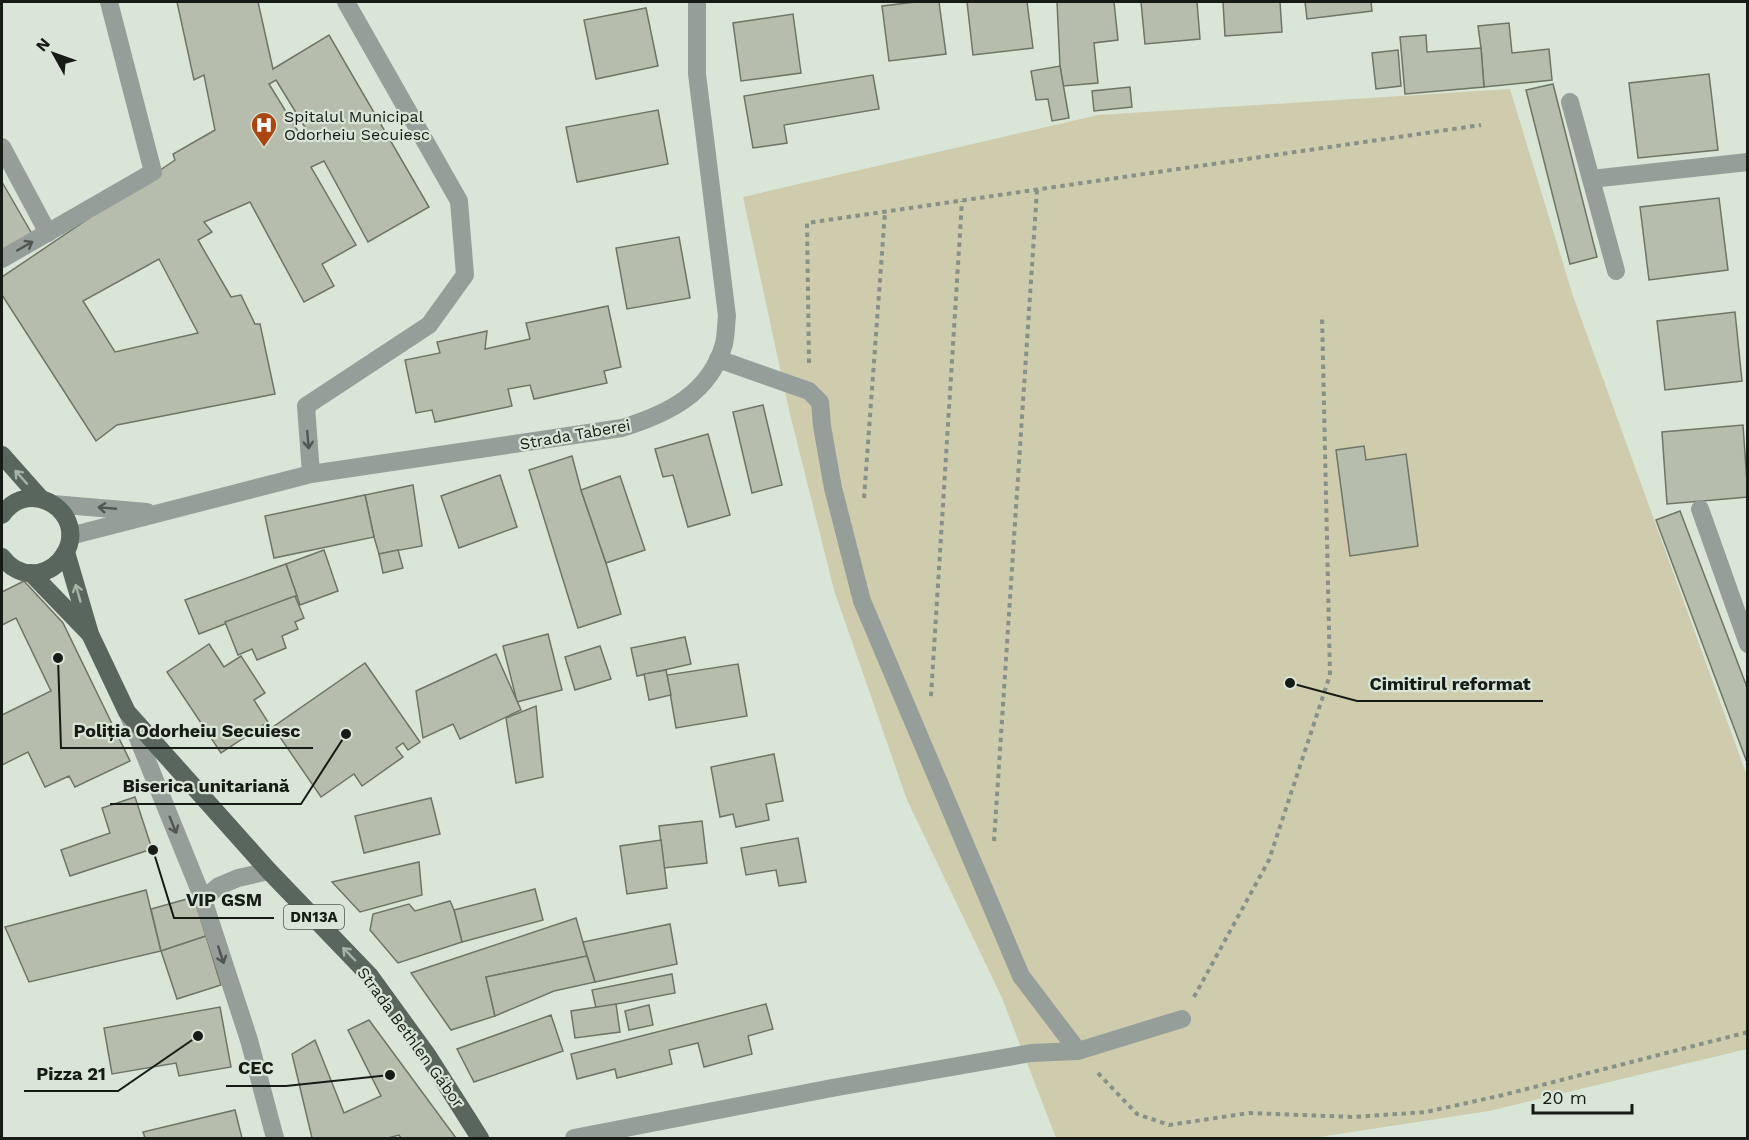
<svg xmlns="http://www.w3.org/2000/svg" width="1749" height="1140" viewBox="0 0 1749 1140" font-family="'Work Sans',sans-serif">
<style>
.green{fill:#ceccad}
.building{fill:#b7bdac;stroke:#6f7565;stroke-width:1.5;fill-rule:evenodd}
.lines{fill:none;stroke-linecap:round;stroke-linejoin:round}
.path{stroke:#889187;stroke-width:4;stroke-dasharray:4.5 4.5;stroke-linecap:butt}
.lane{stroke:#969e9a;stroke-width:18}
.street{stroke:#969e9a;stroke-width:18}
.primary{stroke:#58665e;stroke-width:18}
.oneway{stroke:#505651}
.oneway2{stroke:#a5b3a7}
.labels{text-anchor:middle;stroke-width:4.5;stroke-linejoin:round;paint-order:stroke}
.shield{fill:#d9e6d7;stroke:#515850;stroke-width:1.5}
.shield-label{font-size:15px;font-weight:bold;fill:#171b16}
.poi-label{font-size:16px;fill:#171b16;stroke:#d9e6d7;text-anchor:start}
.street-label{font-size:16px;fill:#171b16;stroke:#d9e6d7}
.leader{fill:none;stroke:#171b16;stroke-width:2}
.callout-dot{fill:#171b16;stroke:#d9e6d7;stroke-width:2}
.callout-label{font-size:18px;text-anchor:middle;font-weight:bold;fill:#171b16;stroke:#d9e6d7;stroke-width:4.5;stroke-linejoin:round;paint-order:stroke}
</style>
<rect width="100%" height="100%" fill="#d9e6d7"/>
<!-- green -->
<path class="green" d="M1510,89l63,207 174,480v273l-258,62 -176,27h-257l-54,-140 -95,-198 -73,-210 -45,-180 -46,-213 355,-82z"/>
<!-- building -->
<g class="building">
<path d="M177,2h81l15,67 56,-34 100,172 -61,35 -44,-81 -13,6 45,78 -34,19 12,22 -30,16 -54,-100 -46,20 8,10 -14,8 33,57 10,-2 14,29h5l15,70 -158,31 -21,16 -94,-146v-18l173,-117 -2,-6 42,-24 -11,-55 -10,5zM276,80l30,49 -7,4 -30,-49zM159,259l39,74 -83,19 -32,-51z"/>
<path d="M916,2h23l7,52 -57,7 -7,-55z"/>
<path d="M967,2h60l6,46 -60,7z"/>
<path d="M1057,2h57l4,38 -24,3 4,40 -35,3 -3,-20z"/>
<path d="M1141,2h56l3,37 -55,5z"/>
<path d="M1223,2h57l2,30 -57,4z"/>
<path d="M1305,2h66l1,9 -65,8z"/>
<path d="M646,8l12,58 -62,13 -12,-59z"/>
<path d="M793,14l8,59 -60,8 -8,-58z"/>
<path d="M1509,23l3,30 37,-4 3,31 -68,7 -3,-39 -3,-22z"/>
<path d="M1426,35l1,17 54,-4 3,39 -79,7 -5,-57z"/>
<path d="M1398,50l3,36 -25,3 -4,-36z"/>
<path d="M1060,66l9,52 -17,3 -4,-22 -12,1 -5,-29z"/>
<path d="M1709,74l9,76 -80,8 -9,-75z"/>
<path d="M873,75l6,34 -95,16 3,18 -34,5 -9,-52z"/>
<path d="M1553,84l44,173 -27,7 -44,-174z"/>
<path d="M1130,87l2,20 -38,4 -2,-20z"/>
<path d="M658,110l10,54 -91,18 -11,-55z"/>
<path d="M2,182l30,52 -30,18z"/>
<path d="M1719,198l9,72 -79,10 -9,-73z"/>
<path d="M679,237l11,61 -63,11 -11,-61z"/>
<path d="M608,306l13,61 -17,4 3,12 -73,16 -4,-14 -22,4 4,17 -77,16 -3,-12 -16,3 -11,-53 35,-7 -3,-11 50,-11 -2,18 45,-10 -4,-16z"/>
<path d="M1735,312l7,69 -77,9 -8,-69z"/>
<path d="M763,405l19,80 -30,8 -19,-81z"/>
<path d="M1743,425l5,72 -81,7 -5,-72z"/>
<path d="M708,434l22,81 -42,12 -15,-52 -10,2 -8,-28z"/>
<path d="M1364,446l2,14 40,-6 12,92 -68,10 -14,-106z"/>
<path d="M572,456l9,34 25,73 15,51 -43,14 -49,-158z"/>
<path d="M500,475l17,52 -58,21 -18,-52z"/>
<path d="M620,476l25,74 -39,13 -25,-73z"/>
<path d="M413,485l9,61 -43,8 -5,-17 -9,-42z"/>
<path d="M365,495l9,42 -100,21 -9,-42z"/>
<path d="M1680,511l68,179v75l-92,-245z"/>
<path d="M324,550l14,41 -38,14 -14,-41z"/>
<path d="M398,550l5,18 -20,5 -4,-19z"/>
<path d="M286,564l11,32 -98,38 -14,-34z"/>
<path d="M24,581l39,42 67,138 -55,26 -6,-11 -24,11 -17,-35 -26,13v-50l49,-24 -35,-73 -14,7v-33z"/>
<path d="M295,596l9,22 -9,4 3,7 -16,7 4,12 -29,12 -5,-11 -14,6 -13,-33z"/>
<path d="M548,634l14,56 -45,12 -14,-56z"/>
<path d="M685,637l6,27 -54,12 -6,-28z"/>
<path d="M209,644l15,23 17,-11 24,37 -11,7 14,22 -47,31 -54,-81z"/>
<path d="M600,646l11,33 -36,11 -10,-33z"/>
<path d="M496,654l25,56 -61,29 -7,-15 -30,14 -7,-47z"/>
<path d="M365,663l55,79 -12,8 -5,-7 -7,5 7,9 -41,29 -8,-12 -33,23 -48,-70z"/>
<path d="M738,664l9,52 -71,12 -9,-53z"/>
<path d="M666,670l5,25 -22,5 -5,-26z"/>
<path d="M536,706l7,71 -27,6 -10,-65z"/>
<path d="M774,754l9,47 -17,3 3,16 -33,7 -3,-13 -13,3 -9,-50z"/>
<path d="M135,797l17,52 -82,27 -9,-26 49,-17 -8,-25z"/>
<path d="M431,798l9,36 -76,19 -9,-37z"/>
<path d="M702,821l5,42 -43,5 -5,-42z"/>
<path d="M798,838l8,44 -27,4 -3,-16 -30,5 -5,-27z"/>
<path d="M661,840l6,48 -40,6 -7,-48z"/>
<path d="M419,862l3,33 -62,17 -28,-30z"/>
<path d="M535,889l8,31 -81,22 -8,-32z"/>
<path d="M146,890l15,61 -132,31 -24,-55z"/>
<path d="M194,897l12,39 -45,15 -10,-42z"/>
<path d="M450,901l4,9 8,32 -64,21 -28,-33 3,-16 36,-10 6,7z"/>
<path d="M576,918l11,38 -101,21 9,39 -44,14 -40,-57z"/>
<path d="M670,924l7,40 -82,18 -12,-40z"/>
<path d="M206,936l15,49 -44,14 -16,-48z"/>
<path d="M587,956l8,26 -41,9 -59,25 -9,-39z"/>
<path d="M672,974l3,19 -79,15 -4,-18z"/>
<path d="M616,1004l4,28 -45,6 -4,-27z"/>
<path d="M766,1004l7,25 -25,7 4,18 -48,13 -6,-24 -29,7 3,14 -55,14 -2,-9 -38,10 -6,-25z"/>
<path d="M649,1005l4,20 -24,5 -4,-19z"/>
<path d="M220,1007l11,60 -52,9 -3,-13 -64,11 -8,-46z"/>
<path d="M551,1015l12,36 -89,31 -17,-33z"/>
<path d="M369,1020l87,118h-55l-2,-3 -11,3h-76l-20,-84 23,-14 29,73 37,-17 -33,-66z"/>
<path d="M235,1110l7,28h-97l-2,-6z"/>
</g>
<g class="lines">
<!-- path -->
<g class="path">
<path d="M809,363l-2,-140 674,-98"/>
<path d="M864,498l21,-286"/>
<path d="M931,696l31,-495"/>
<path d="M994,841l43,-651"/>
<path d="M1194,997l75,-137 61,-185 -8,-360"/>
<path d="M1098,1073l39,41 32,11 80,-12 104,4 73,-5 77,-17 245,-63"/>
</g>
<!-- lane -->
<g class="lane">
<path d="M1570,102l46,169"/>
<path d="M2,147l46,86"/>
<path d="M1591,179l157,-17"/>
<path d="M2,259l151,-87 -44,-170"/>
<path d="M311,474l-5,-68 123,-81 36,-50 -6,-74 -113,-199"/>
<path d="M1700,509l48,135"/>
<path d="M1078,1051l104,-32"/>
<path d="M574,1138l258,-50 199,-35 47,-2 -57,-75 -159,-375 -29,-113 -11,-62 -2,-24 -11,-11 -91,-32"/>
</g>
<!-- street -->
<g class="street">
<path d="M53,504l94,8"/>
<path d="M70,536l241,-62 311,-46c45,-14 88,-34 102,-84 2,-9 2,-19 3,-28l-30,-242v-72"/>
<path d="M129,716l74,183 46,141 26,98"/>
<path d="M203,899l16,-13 19,-8 31,-7"/>
</g>
<!-- primary -->
<g class="primary">
<path d="M2,455l39,44"/>
<path d="M2,515c28,-41 88,0 62,40 -6,10 -15,16 -26,18 -15,2 -28,-5 -36,-16"/>
<path d="M66,552l24,82 37,78 142,159 101,105 58,80 52,82"/>
<path d="M31,573l58,60"/>
</g>
</g>
<!-- one-way arrows -->
<defs><path id="oneway-shaft" d="M-6 0H5M1.5-3L5.5 0L1.5 3" fill="none" stroke-width="1.6" stroke-linecap="round" stroke-linejoin="round" transform="scale(1.5)"/></defs>
<g class="oneway">
<use href="#oneway-shaft" transform="translate(25 246) rotate(-30)"/>
<use href="#oneway-shaft" transform="translate(308 440) rotate(85)"/>
<use href="#oneway-shaft" transform="translate(107 508) rotate(-175)"/>
<use href="#oneway-shaft" transform="translate(173 825) rotate(68)"/>
<use href="#oneway-shaft" transform="translate(221 955) rotate(72)"/>
</g>
<g class="oneway2">
<use href="#oneway-shaft" transform="translate(21 477) rotate(-132)"/>
<use href="#oneway-shaft" transform="translate(78 593) rotate(-106)"/>
<use href="#oneway-shaft" transform="translate(349 954) rotate(-134)"/>
</g>
<!-- icons -->
<defs>
<g id="hospital-pin" transform="scale(1.35)"><path d="M0 17L-7.5 6A9.5 9.5 0 1 1 7.5 6Z" fill="#aa4710" stroke="#d9e6d7"/><path d="M-5-5h3v3.5h4V-5h3V5h-3V1.5h-4V5h-3Z" fill="#fff"/></g>
</defs>
<g fill-rule="evenodd">
<use href="#hospital-pin" x="264" y="125"/>
</g>
<g class="labels">
<!-- shield labels -->
<rect class="shield" x="284" y="905" width="60" height="24" rx="4.5"/>
<g class="shield-label">
<text x="314" y="922">DN13A</text>
</g>
<!-- poi labels -->
<g class="poi-label">
<text x="284" y="122">Spitalul Municipal<tspan x="284" dy="18">Odorheiu Secuiesc</tspan></text>
</g>
<!-- street labels -->
<g class="street-label">
<text transform="translate(575 434) rotate(-10)" y="6">Strada Taberei</text>
<text transform="translate(411 1037) rotate(54)" y="6">Strada Bethlen Gábor</text>
</g>
</g>
<!-- callouts -->
<path class="leader" d="M1290 683L1357 701H1543M58 658L61 748H313M346 734L301 804H110M153 850L174 918H274M390 1075L286 1086H226M198 1036L118 1091H24"/>
<g class="callout-dot">
<circle cx="1290" cy="683" r="6"/>
<circle cx="58" cy="658" r="6"/>
<circle cx="346" cy="734" r="6"/>
<circle cx="153" cy="850" r="6"/>
<circle cx="390" cy="1075" r="6"/>
<circle cx="198" cy="1036" r="6"/>
</g>
<g class="callout-label">
<text x="1450" y="690">Cimitirul reformat</text>
<text x="187" y="737">Poliția Odorheiu Secuiesc</text>
<text x="206" y="792">Biserica unitariană</text>
<text x="224" y="906">VIP GSM</text>
<text x="256" y="1074">CEC</text>
<text x="71" y="1080">Pizza 21</text>
</g>
<!-- border -->
<rect width="1749" height="1140" fill="none" stroke="#171b16" stroke-width="6"/>
<!-- north arrow -->
<g transform="translate(54 54) rotate(310)" stroke="#d9e6d7" stroke-width="4.5" paint-order="stroke">
<path d="M0-4.5L10 22L0 15L-10 22Z" fill="#171b16"/>
<text y="-9" font-size="16" font-weight="bold" text-anchor="middle" fill="#171b16">N</text>
</g>
<!-- scale -->
<path d="M1533 1104v9h99v-9" fill="none" stroke="#171b16" stroke-width="3"/>
<text x="1542" y="1104" font-size="18" fill="#171b16" stroke="#d9e6d7" stroke-width="4.5" paint-order="stroke">20 m</text>
</svg>
